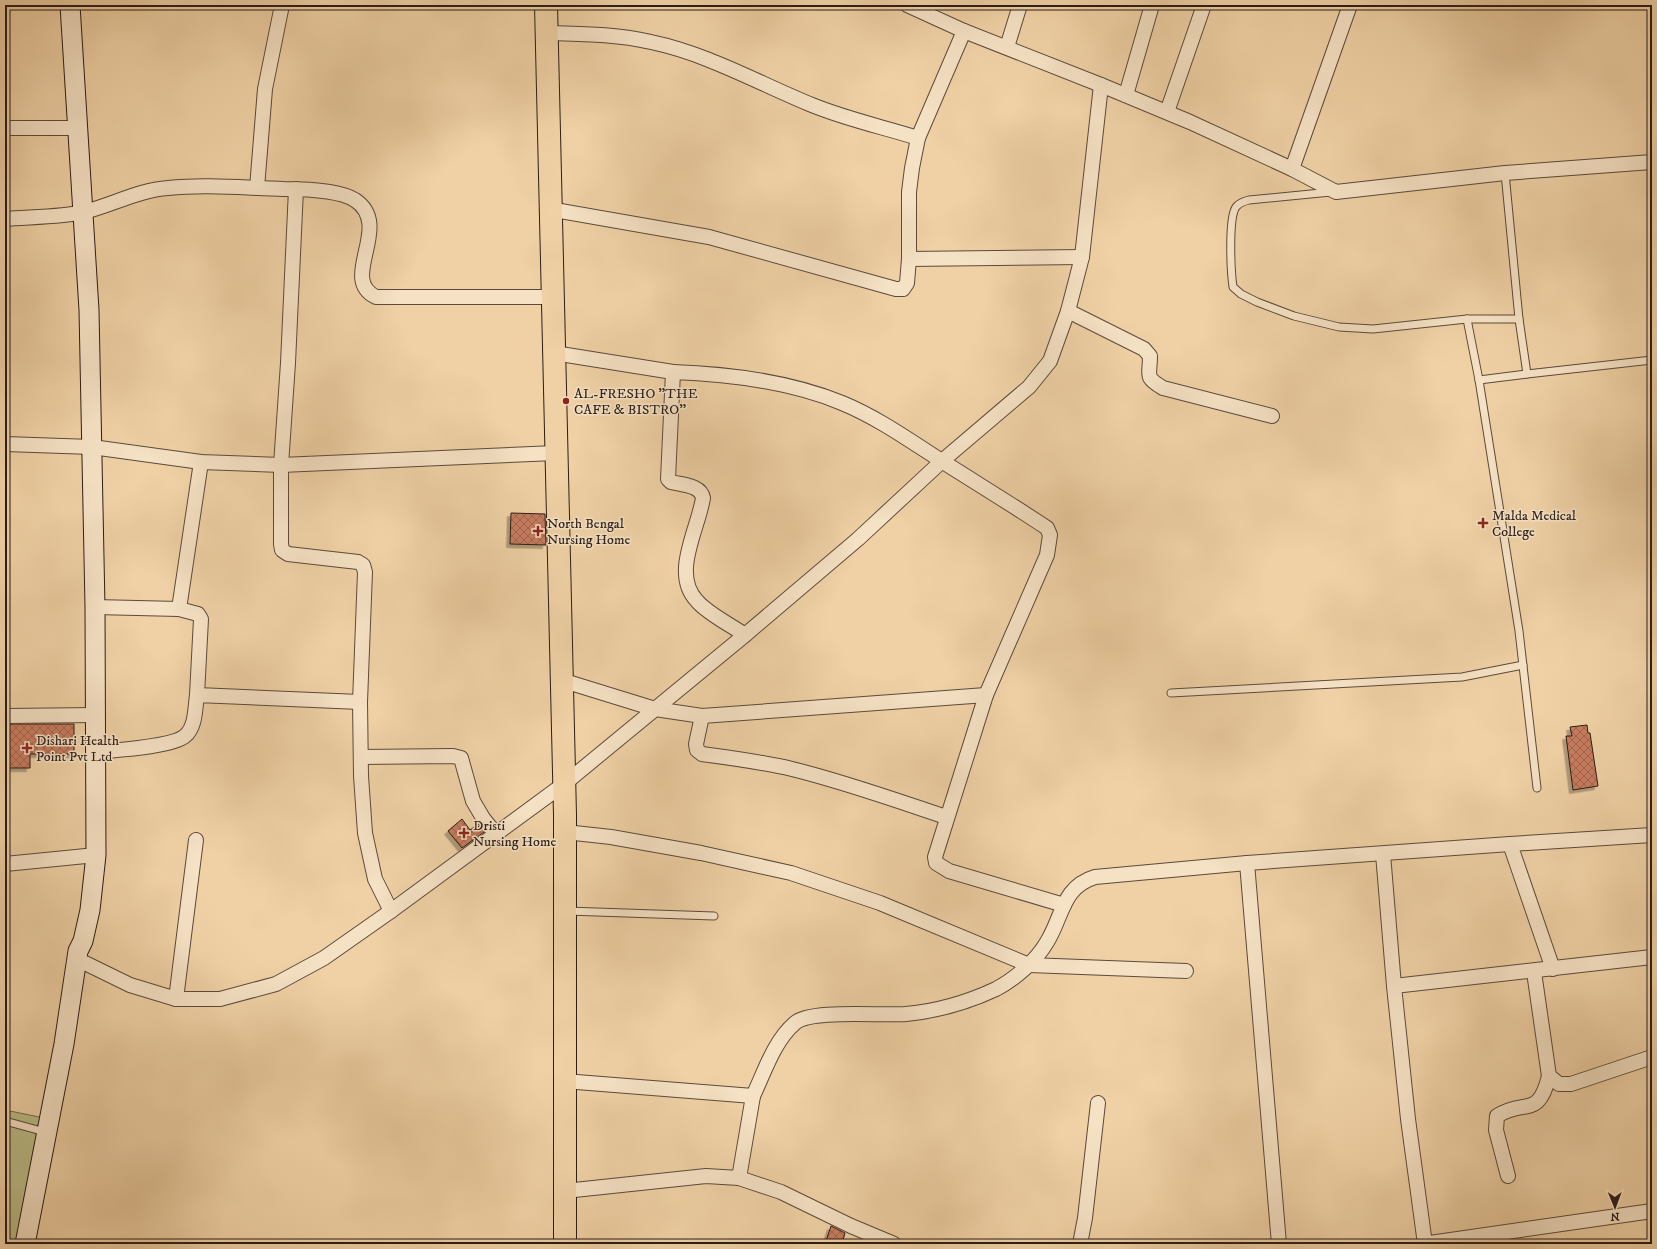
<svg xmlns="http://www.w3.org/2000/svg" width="1657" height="1249" viewBox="0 0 1657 1249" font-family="'IM FELL DW Pica',serif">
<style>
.green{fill:#babb86;stroke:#726c4f}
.building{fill:url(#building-cross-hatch);stroke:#2b1d18;filter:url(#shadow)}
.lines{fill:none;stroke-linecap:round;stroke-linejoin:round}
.lane-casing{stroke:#5c4a3b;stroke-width:9}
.street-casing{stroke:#5c4a3b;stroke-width:16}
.secondary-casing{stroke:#2b1d18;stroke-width:21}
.primary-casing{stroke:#2b1d18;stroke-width:24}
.lane{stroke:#f5e1c4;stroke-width:7}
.street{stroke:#f5e1c4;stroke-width:14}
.secondary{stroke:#f5e1c4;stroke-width:19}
.primary{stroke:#efd1a5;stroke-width:22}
.poi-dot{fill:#8f2418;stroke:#f5e1c4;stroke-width:1.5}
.labels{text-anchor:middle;stroke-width:3;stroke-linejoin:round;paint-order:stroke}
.poi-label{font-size:14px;fill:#2b1d18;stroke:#f5e1c4;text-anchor:start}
</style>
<defs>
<pattern id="building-cross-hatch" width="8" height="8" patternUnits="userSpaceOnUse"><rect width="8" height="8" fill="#c77c5e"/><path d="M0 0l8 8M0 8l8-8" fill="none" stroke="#a2654d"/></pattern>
<filter id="shadow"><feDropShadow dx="-3.5" dy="3.5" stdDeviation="0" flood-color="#0004"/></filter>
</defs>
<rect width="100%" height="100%" fill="#efd1a5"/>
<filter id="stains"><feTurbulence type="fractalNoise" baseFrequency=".005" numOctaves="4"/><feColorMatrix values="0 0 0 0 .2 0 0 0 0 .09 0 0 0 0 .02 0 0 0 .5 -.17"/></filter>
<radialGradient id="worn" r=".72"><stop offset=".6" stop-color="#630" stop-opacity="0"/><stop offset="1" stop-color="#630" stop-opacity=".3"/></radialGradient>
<!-- green -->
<path class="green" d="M5,1110l49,10 -34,124h-15z"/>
<!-- building -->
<g class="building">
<path d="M511,513l34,1 1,31 -36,-1z"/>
<path d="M8,724h66v30h-44v14h-22z"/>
<path d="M1587,725l1,8h2l8,53 -25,4 -7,-54h6l-2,-9z"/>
<path d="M462,819l8,11 7,-5 7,7 -22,16 -14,-17z"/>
<path d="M831,1226l14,7 -3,11h-17z"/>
</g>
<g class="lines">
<!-- lane casing -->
<g class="lane-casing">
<g id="lane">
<path d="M1505,173l14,146 8,55 125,-14"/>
<path d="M1331,192l-82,8c-4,1 -10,3 -13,7 -8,11 -5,66 -3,80l8,7 16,8 37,14 45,11 34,2 94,-10h52"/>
<path d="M1467,319l12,61 40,251 18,157"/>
<path d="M1479,380l48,-6"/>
<path d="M1171,693l291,-16 61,-12"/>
<path d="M567,911l147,5"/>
<path d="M5,1121l40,11"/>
</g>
</g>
<!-- street casing -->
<g class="street-casing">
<g id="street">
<path d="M907,5l57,26 137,54 89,37 102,47 44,23 169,-19 147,-11"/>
<path d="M964,31l-46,107 -6,30 -3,24v67l173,-2"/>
<path d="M546,33c36,1 71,1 105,9 57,12 107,41 161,63 34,14 71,22 106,33"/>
<path d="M1007,47l13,-42"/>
<path d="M1126,95l26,-90"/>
<path d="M1167,112l37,-107"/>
<path d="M5,128h73"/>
<path d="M1292,169l58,-164"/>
<path d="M257,188l8,-99 17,-84"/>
<path d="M296,189l-8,174 -7,102v79l1,6 6,4 70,8 5,3 2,7 -5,130 1,74 4,57 10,46 16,32"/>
<path d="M549,209l160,28 187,52h7l4,-6 2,-24"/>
<path d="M5,219c23,-2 57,-2 79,-7 28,-7 55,-22 84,-24 38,-4 77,0 116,1 18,0 55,1 71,11 39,26 -17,79 21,97h177"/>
<path d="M1068,311l76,38 6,7c0,20 -6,21 13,32l109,28"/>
<path d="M554,353l119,19"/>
<path d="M5,444l87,3 109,15 80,3 275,-12"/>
<path d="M95,607l84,2 19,5 3,5 -4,76"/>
<path d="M179,609l22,-147"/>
<path d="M745,635c-14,-10 -37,-21 -48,-34 -26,-27 1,-71 6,-103 -2,-13 -21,-13 -32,-16l-3,-3 5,-107c56,2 116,9 169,31 34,14 64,35 95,55 36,23 74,46 110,70l3,7 -3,20 -61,140 -51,162 1,6 13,8 115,34"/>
<path d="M561,680l94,29 47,7 284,-21"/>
<path d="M5,716l91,-1"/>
<path d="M702,716l-6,28 1,6 5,4c30,4 61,8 90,15 53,13 103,31 154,48"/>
<path d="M96,752c19,-2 76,-5 89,-16 11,-9 10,-28 12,-41l163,7"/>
<path d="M361,757l92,-1 8,2 12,43 10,17 12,15"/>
<path d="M565,832l46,5 90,16 90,20 89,30 149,62 157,6"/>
<path d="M1383,854l11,132"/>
<path d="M1247,863l32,381"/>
<path d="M5,864l91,-9"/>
<path d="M85,963l45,22 46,14h44l56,-15 48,-26 67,-47 173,-127 181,-149 113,-96 84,-78 87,-74 21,-26 18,-50 14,-54 19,-172"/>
<path d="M1553,969l-43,-125 142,-9"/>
<path d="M1534,972l15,104 10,8h12l81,-27"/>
<path d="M176,999l20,-159"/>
<path d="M564,1081l189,15c12,-25 21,-55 42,-73 15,-14 87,-7 111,-9 32,-3 60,-11 90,-25 19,-10 40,-28 51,-47 16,-26 15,-55 48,-65l152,-14 263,-19"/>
<path d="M1508,1176l-12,-46 1,-14c28,-18 41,4 52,-40"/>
<path d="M739,1178l14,-82"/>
<path d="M565,1191l141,-15 33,2 42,14 70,34 43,18"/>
<path d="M1080,1244l5,-26 13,-115"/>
<path d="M1423,1244l229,-33"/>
<path d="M1425,1244l-17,-125 -14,-133 258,-29"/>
</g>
</g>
<!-- secondary casing -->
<g class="secondary-casing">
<path id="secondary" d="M25,1244l39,-200 14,-93 5,-10 7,-31 6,-55 -1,-248 -6,-297 -19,-305"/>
</g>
<!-- primary casing -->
<g class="primary-casing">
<path id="primary" d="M546,5l19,810v429"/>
</g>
<!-- lane -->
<use href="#lane" class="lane"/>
<!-- street -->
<use href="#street" class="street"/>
<!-- secondary -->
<use href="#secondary" class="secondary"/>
<!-- primary -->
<use href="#primary" class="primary"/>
</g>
<!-- markers -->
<g class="poi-dot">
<circle cx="566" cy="401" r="4"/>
<path d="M1481 517h4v4h4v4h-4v4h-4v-4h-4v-4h4z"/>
<path d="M536 525h4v4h4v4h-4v4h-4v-4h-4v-4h4z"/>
<path d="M25 742h4v4h4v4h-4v4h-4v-4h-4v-4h4z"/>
<path d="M462 827h4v4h4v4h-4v4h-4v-4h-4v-4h4z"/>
</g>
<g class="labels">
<!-- poi labels -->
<g class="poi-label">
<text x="574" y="398">AL-FRESHO "THE<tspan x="574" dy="16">CAFE &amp; BISTRO"</tspan></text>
<text x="1492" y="520">Malda Medical<tspan x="1492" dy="16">College</tspan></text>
<text x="547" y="528">North Bengal<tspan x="547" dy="16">Nursing Home</tspan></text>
<text x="36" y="745">Dishari Health<tspan x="36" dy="16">Point Pvt Ltd</tspan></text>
<text x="473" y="830">Dristi<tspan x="473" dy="16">Nursing Home</tspan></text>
</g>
</g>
<!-- margin -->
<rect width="1657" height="1249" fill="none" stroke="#efd1a5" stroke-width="20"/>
<rect x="6" y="6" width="1645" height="1237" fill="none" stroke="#2b1d18" stroke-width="2"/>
<rect x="10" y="10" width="1637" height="1229" fill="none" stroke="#2b1d18"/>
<!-- north arrow -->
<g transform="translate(1615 1207) rotate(179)" stroke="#f5e1c4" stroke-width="3" paint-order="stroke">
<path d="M0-3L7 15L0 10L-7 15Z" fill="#2b1d18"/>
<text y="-6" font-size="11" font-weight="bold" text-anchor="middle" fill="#2b1d18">N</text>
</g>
<rect width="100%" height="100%" filter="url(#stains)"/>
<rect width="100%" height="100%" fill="url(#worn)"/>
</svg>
